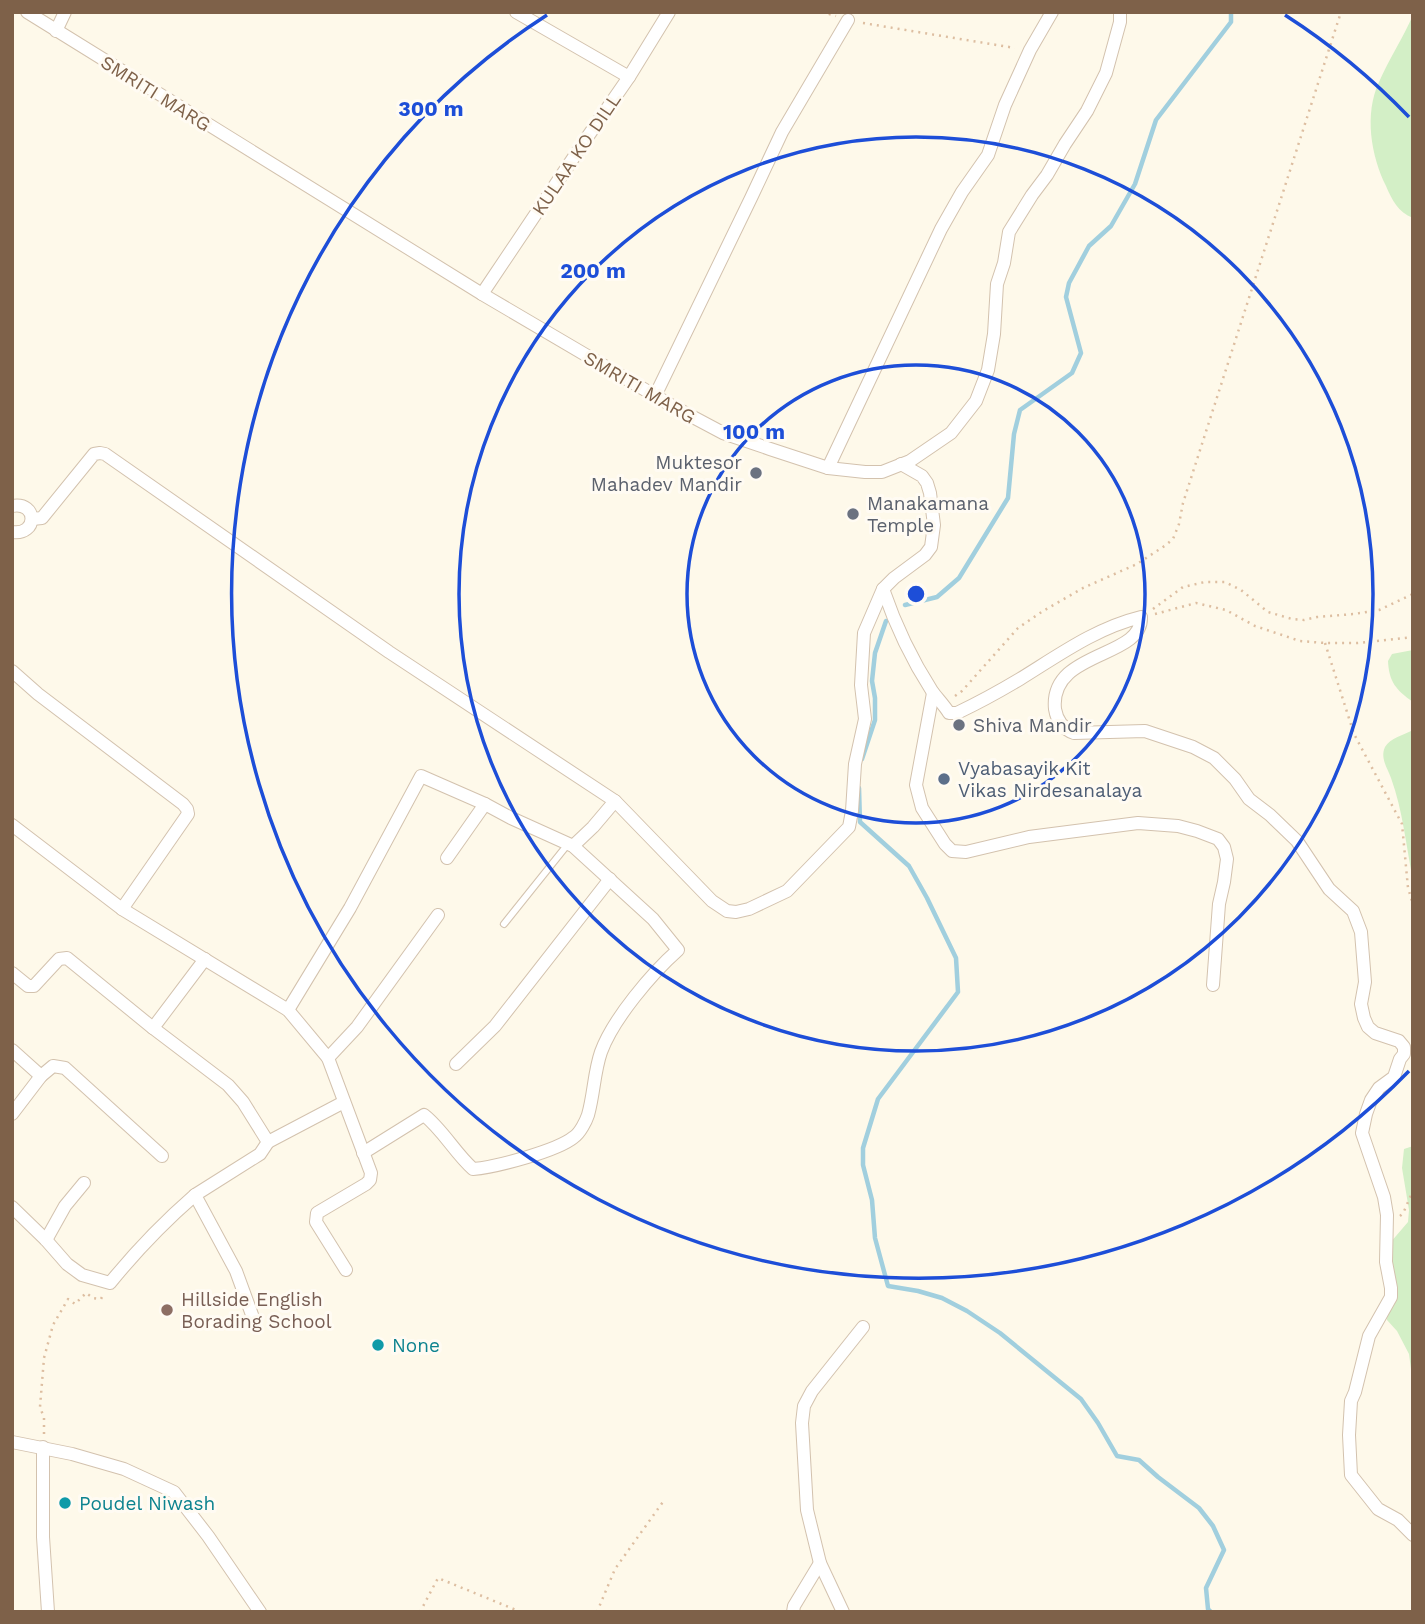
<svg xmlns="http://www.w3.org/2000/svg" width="1425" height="1624" viewBox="0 0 1425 1624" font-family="'Work Sans',sans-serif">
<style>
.green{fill:#d3efc6}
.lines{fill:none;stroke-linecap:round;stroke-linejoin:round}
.stream{stroke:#a1cfde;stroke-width:4.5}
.service-casing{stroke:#d3c2ae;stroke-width:8}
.minor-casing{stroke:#d3c2ae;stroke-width:14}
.path{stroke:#ddbea1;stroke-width:2.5;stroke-dasharray:2 5;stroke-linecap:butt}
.service{stroke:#fff;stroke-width:6}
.minor{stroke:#fff;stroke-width:12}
.ring{fill:none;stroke:#1d4ed8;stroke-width:3.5}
.worship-dot{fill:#6b7280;stroke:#fffbf3;stroke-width:2.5}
.service-dot{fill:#5c6f8a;stroke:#fffbf3;stroke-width:2.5}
.education-dot{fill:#8d6e63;stroke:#fffbf3;stroke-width:2.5}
.culture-dot{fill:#0f9aa8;stroke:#fffbf3;stroke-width:2.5}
.labels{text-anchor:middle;stroke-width:6;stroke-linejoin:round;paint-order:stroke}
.street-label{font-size:19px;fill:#7e6149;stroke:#fffbf3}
.worship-label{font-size:19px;fill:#5b616d;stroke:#fffbf3;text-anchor:start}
.service-label{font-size:19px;fill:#4e5e75;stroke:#fffbf3;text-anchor:start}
.education-label{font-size:19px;fill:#785e54;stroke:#fffbf3;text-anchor:start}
.culture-label{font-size:19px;fill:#0d838f;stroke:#fffbf3;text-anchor:start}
.centre{fill:#1d4ed8;stroke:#fffbf3;stroke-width:3.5}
.ring-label{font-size:21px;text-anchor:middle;font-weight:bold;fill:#1d4ed8;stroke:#fffbf3;stroke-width:6;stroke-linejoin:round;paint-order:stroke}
</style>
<rect width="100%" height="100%" fill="#fef9ea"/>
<!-- green -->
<g class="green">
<path d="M1413,15v203c-15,-6 -21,-18 -27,-32 -15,-30 -22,-72 -7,-104 10,-23 24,-44 34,-67z"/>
<path d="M1413,650v52c-17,-12 -24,-20 -25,-41l4,-7z"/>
<path d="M1413,730v150c-7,-34 -10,-69 -22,-102 -4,-11 -11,-20 -6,-31 5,-9 19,-12 28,-17z"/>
<path d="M1413,1146v238l-4,-30 -12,-23 -10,-11 3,-77 18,-21 1,-12 -7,-42 2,-19z"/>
</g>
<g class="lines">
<!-- stream -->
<g class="stream">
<path d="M905,605l32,-8 22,-19 49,-80 6,-64 6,-24 52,-37 9,-20 -15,-56 3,-14 20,-37 22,-20 24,-42 21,-64 75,-98v-10"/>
<path d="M862,759l13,-39v-22l-3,-17 3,-28 11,-32"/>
<path d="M859,788l1,34 49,44 18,32 29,60 2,34 -80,107 -15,49v17l9,35 3,38 13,48 30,5 24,7 25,13 33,22 81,66 17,24 19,33 22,4 19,17 41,31 14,18 11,24 -18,38 2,21 3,3"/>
</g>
<!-- service casing -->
<g class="service-casing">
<path id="service" d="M504,924l64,-80"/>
</g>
<!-- minor casing -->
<g class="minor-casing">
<g id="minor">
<path d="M27,12l455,282 194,114 47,25 47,16 58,19 37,4h17l28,-11 41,-28 25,-32 12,-31 6,-36 3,-50 7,-21 5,-31 23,-37 15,-20 18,-31 22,-33 19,-38 14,-51v-10"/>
<path d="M516,12l113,65"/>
<path d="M56,31l9,-19"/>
<path d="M482,294l104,-155 43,-62 40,-65"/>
<path d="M655,396l96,-198 31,-66 66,-112"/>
<path d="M828,468l113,-239 21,-37 26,-37 17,-50 25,-55 22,-38"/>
<path d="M12,506c26,-5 26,30 0,26"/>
<path d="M32,519l10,-1 52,-64 6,-1 5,1 284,198 226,149 97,100 15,10 9,1 13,-3 38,-18 62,-64 3,-16 3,-47 10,-45 -4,-34 3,-52 19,-44 11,-11 31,-23 6,-8 3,-22 -4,-32 -3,-10 -5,-7 -21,-12"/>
<path d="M883,589c12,35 29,71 49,102 5,7 12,14 17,22h8c21,-10 43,-22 63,-34 39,-24 76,-51 121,-62 2,42 -92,33 -86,92 2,12 8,20 19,24l71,-2 48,16 21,11 21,21 14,20 21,16 27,26 32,48 24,22 8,21 4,50 -4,22 3,14 4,9 7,6 24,8 5,6v7l-4,5 -6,18 -15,11 -8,12 -5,14 -4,19 22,64 3,18 -1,47 5,26v9l-22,39 -14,56 -4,9 -2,34 2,40 27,34 20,11 15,15"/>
<path d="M12,671l26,23 145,110 4,5 1,5 -66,95"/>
<path d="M933,693l-17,92 6,23 23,36 7,7 14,1 63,-15 109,-14 40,3 19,5 21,8 6,8 3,12 -3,23 -5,22 -6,81"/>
<path d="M12,825l110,84 166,101 40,48 43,115 -1,7 -4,4 -49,29 -1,9 30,48"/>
<path d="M573,846l20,-19 22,-26"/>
<path d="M447,858l38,-54"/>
<path d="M205,959l-52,69 75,57 15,17 25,40 -8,12 -65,41 41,76 19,52"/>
<path d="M12,973l16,13h6l25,-27 8,-1 86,70"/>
<path d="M288,1010l62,-102 71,-132 64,28 26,14 62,28 80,73 25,31c-26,23 -65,69 -77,102 -7,20 -7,42 -13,63 -2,6 -8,18 -14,22 -17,14 -78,30 -101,32 -18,-16 -30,-39 -49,-54l-61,38"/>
<path d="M12,1050l29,26 -29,38"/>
<path d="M328,1058l29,-31 81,-112"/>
<path d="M456,1064l39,-38 115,-147"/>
<path d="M41,1076l12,-10 12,2 97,88"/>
<path d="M268,1142l76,-40"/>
<path d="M12,1207l34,33 21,24 15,11 28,8c26,-32 54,-61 85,-88"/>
<path d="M46,1240l19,-34 19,-23"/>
<path d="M12,1442l60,12 52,15 50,23 34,44 52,76"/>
<path d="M43,1447v90l5,75"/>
<path d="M793,1612l1,-6 26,-43"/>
<path d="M843,1612l-23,-49 -13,-53 -5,-87 2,-17 8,-15 51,-64"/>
</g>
</g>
<!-- path -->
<g class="path">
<path d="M822,12l14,4"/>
<path d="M863,23l152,25"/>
<path d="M1153,609l30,-22 22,-5h20l16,8 27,22 24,7 12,1 13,-3 37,-3 25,-4 34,-16"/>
<path d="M1155,614l41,-11 30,7 29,16 45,15 25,2h33l55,-6"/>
<path d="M1325,643l29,91 48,90 6,64 5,16"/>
<path d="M955,696l7,-5 56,-63 25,-17 40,-23 54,-24 29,-19 7,-6 6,-15 4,-21 158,-491"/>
<path d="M1400,1216c6,-5 8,-17 13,-24"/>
<path d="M44,1434v-16l-4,-11 4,-49 9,-33 15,-26 7,5 11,-11 7,5 8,1 2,-4"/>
<path d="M420,1612l18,-34 83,34"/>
<path d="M597,1612l18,-43 50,-70"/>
</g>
<!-- service -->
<use href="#service" class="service"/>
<!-- minor -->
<use href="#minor" class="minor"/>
</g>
<!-- distance rings -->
<g class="ring">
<circle cx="916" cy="594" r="229"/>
<circle cx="916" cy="594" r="457"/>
<path d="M1409 1071A686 686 0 1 1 547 15M1285 15A686 686 0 0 1 1409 117"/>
</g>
<!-- markers -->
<g class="worship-dot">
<circle cx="756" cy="473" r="7"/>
<circle cx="853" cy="514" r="7"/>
<circle cx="959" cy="725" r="7"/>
</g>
<circle class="service-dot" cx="944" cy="779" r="7"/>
<circle class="education-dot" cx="167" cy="1310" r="7"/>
<g class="culture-dot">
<circle cx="378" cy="1345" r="7"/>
<circle cx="65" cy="1503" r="7"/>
</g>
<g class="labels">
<!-- street labels -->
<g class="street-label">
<text transform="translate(156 93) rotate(32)" y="7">SMRITI MARG</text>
<text transform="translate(576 154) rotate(-56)" y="7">KULAA KO DILL</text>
<text transform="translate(640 387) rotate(30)" y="7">SMRITI MARG</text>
</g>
<!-- worship labels -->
<g class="worship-label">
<text x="742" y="469" text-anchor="end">Muktesor<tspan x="742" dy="22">Mahadev Mandir</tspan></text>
<text x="867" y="510">Manakamana<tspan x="867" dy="22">Temple</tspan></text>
<text x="973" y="732">Shiva Mandir</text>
</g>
<!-- service labels -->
<g class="service-label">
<text x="958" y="775">Vyabasayik Kit<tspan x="958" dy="22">Vikas Nirdesanalaya</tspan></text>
</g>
<!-- education labels -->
<g class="education-label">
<text x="181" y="1306">Hillside English<tspan x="181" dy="22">Borading School</tspan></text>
</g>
<!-- culture labels -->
<g class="culture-label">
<text x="392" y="1352">None</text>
<text x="79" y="1510">Poudel Niwash</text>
</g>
</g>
<circle cx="916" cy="594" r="10" class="centre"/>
<g class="ring-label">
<text x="431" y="116">300 m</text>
<text x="593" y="278">200 m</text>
<text x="754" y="439">100 m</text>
</g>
<!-- border -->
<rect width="1425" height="1624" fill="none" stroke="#7e6149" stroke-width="28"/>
</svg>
